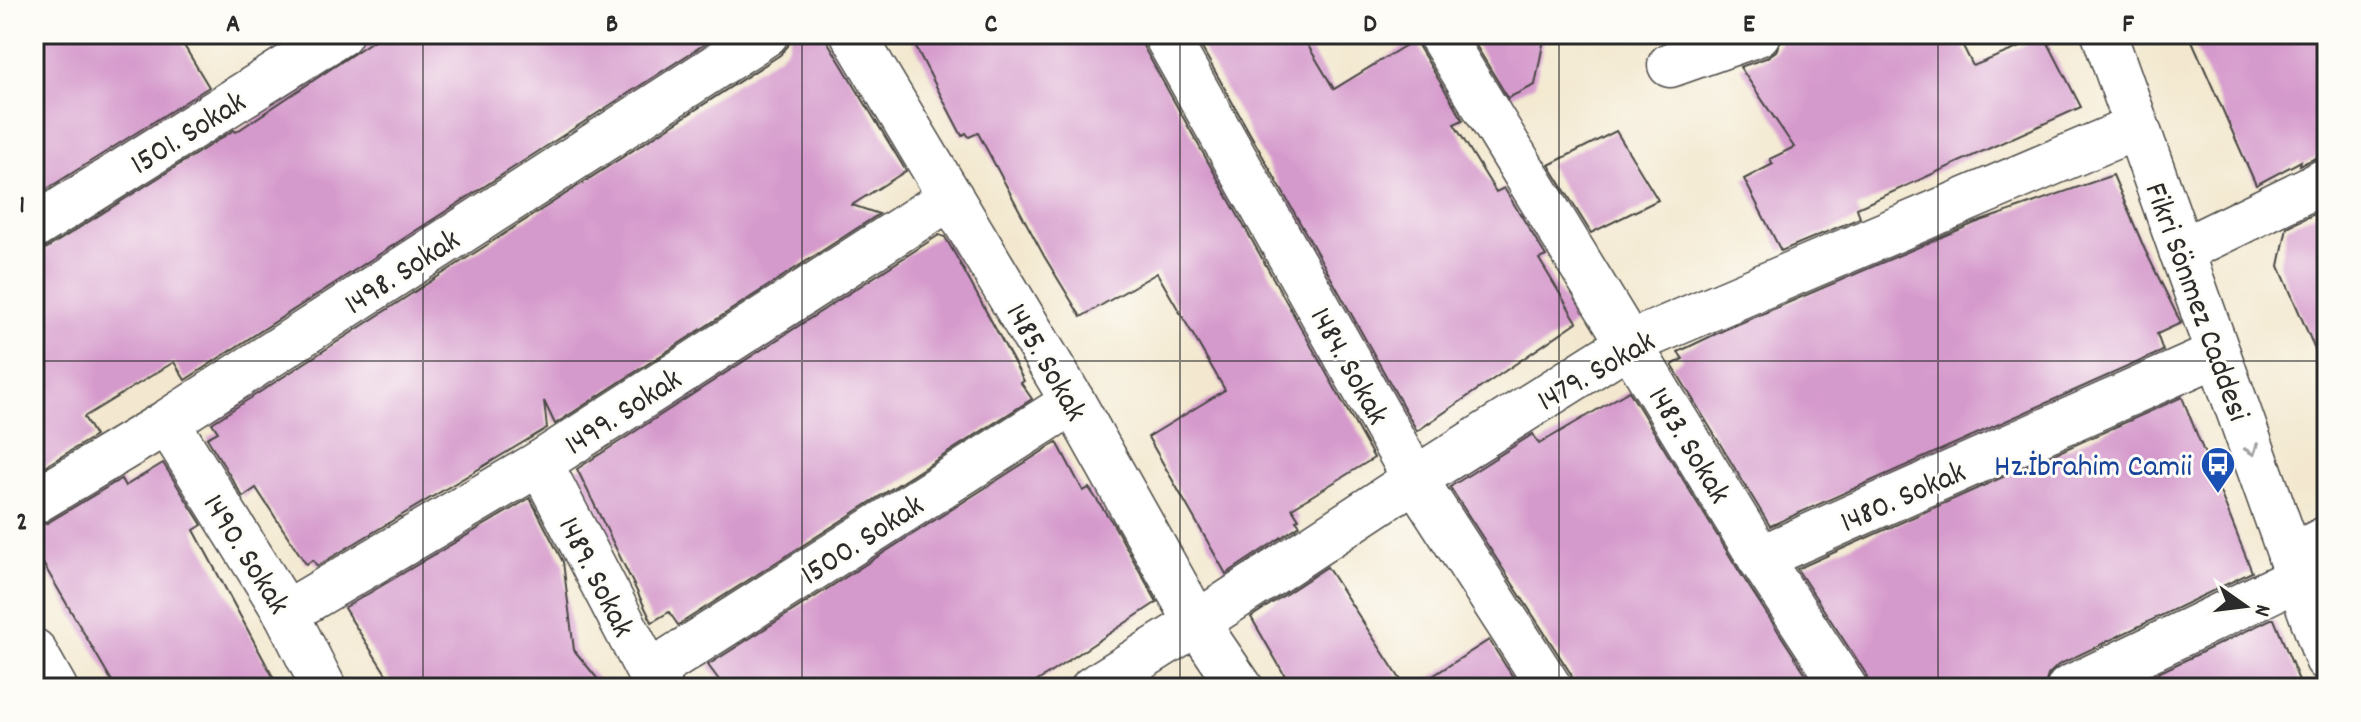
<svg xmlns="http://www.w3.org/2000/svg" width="2361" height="722" viewBox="0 0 2361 722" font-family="Dekko,sans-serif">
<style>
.building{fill:#d59acc}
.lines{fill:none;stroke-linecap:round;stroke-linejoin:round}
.minor-casing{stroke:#494744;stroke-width:47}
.secondary-casing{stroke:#494744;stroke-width:47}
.minor{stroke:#fff;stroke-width:44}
.secondary{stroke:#fff;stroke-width:44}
.oneway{stroke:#a0a0a0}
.grid{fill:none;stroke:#2b2b2b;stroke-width:2;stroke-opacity:0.55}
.labels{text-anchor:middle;stroke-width:6;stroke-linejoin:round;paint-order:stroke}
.street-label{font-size:32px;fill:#2b2b2b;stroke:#fdfcf7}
.transit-label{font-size:32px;fill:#164399;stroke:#fdfcf7;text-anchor:end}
.neatline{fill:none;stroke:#2b2b2b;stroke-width:3}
.grid-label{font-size:26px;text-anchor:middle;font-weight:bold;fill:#2b2b2b}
</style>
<rect width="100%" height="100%" fill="#fdfcf7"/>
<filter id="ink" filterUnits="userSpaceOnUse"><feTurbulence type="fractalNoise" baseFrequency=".0125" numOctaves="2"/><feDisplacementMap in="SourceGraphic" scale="16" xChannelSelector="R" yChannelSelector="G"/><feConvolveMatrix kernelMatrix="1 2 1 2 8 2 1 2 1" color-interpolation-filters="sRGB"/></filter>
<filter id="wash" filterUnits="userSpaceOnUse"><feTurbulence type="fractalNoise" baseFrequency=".006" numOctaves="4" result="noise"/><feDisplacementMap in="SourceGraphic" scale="32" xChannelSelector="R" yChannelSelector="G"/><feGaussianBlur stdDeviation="1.8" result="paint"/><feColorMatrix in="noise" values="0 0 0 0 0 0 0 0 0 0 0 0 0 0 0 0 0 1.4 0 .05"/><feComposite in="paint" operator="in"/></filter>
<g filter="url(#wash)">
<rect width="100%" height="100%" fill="#f3e8cf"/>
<g id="blocks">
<!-- building -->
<g class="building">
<path d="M34,34h143l32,53 -175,110z"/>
<path d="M383,34h337l-535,346 -11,-18 -90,55 11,19 -61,37v-221l13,-4 187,-118 2,2z"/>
<path d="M791,34h32l83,137 -54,34 27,9 -324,210 -11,-23 3,27 -230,138 -4,-6 -7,4 -50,-76 -13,9 -36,-59 11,-6 -6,-9 568,-368 8,-9z"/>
<path d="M909,34h231l3,12 231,412 -82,50 7,11 -3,1 4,5 -74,49 -78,-137 77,-47 -22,-38 -46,-79 -76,44 -37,-61 -66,-123 -9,4 -3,-4 -4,3z"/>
<path d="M1194,34h107l33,55 82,-50 3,8 44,73 -9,4 42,68 8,-4 42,68 -7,3 38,63 -160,109z"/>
<path d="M1469,34h76l-10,51 -27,13z"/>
<path d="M1782,34h175l16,32 72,-29 36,70 -224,101 3,10 -79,33 -37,-72 29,-15 -3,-5 24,-12 -54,-80 26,-9 10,-7 6,-12z"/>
<path d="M2189,34h138v121l-11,3 -16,7 1,-4 -45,24z"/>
<path d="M1616,131l42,69 -67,33 -42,-68z"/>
<path d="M2113,175l32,75 36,73 -24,11 6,17 -393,175 -98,-161 11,-6 -5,-7 46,-22 251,-107z"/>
<path d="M2327,208v169l-48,-111 8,-39z"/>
<path d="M939,235l6,2 11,19 68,125 -3,2 11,16 -354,226 -9,-13 -17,10 -75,-153z"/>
<path d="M1629,391l110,180 76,117h-240l-4,-14 -121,-187 83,-53 6,10z"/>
<path d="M2182,397l70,175 -194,93 -10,10 -4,13h-174l-4,-14 -69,-105z"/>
<path d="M1057,442l26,49 6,-3 23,34 45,80 -130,86h-302l-17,-23z"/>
<path d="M163,463l39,62 -8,5 85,158h-163l-82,-140v-21l13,-4 74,-44 4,7z"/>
<path d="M530,498l33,64 11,88 31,38h-210l-51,-80z"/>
<path d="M1327,567l79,121h-114l-41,-71z"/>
<path d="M2271,619h3l28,69h-175z"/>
<path d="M1489,640l31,48h-106z"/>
</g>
</g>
</g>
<g filter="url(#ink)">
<use href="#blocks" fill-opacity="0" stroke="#494744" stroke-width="2"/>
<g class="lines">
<!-- minor casing -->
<g class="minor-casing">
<g id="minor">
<path d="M853,34l220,368 124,221 44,65"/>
<path d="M1165,34l250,445 135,209"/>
<path d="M1440,34l320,524 85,130"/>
<path d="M1670,65l88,-31"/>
<path d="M34,227l306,-193"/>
<path d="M2181,251l146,-71"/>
<path d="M167,422l119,191 38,75"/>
<path d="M540,463l109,210 11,15"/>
<path d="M34,502l133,-80 599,-388"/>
<path d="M2290,557l37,-19"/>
<path d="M1760,558l458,-204"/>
<path d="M286,613l254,-150 411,-266"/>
<path d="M34,651l21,37"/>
<path d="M649,673l424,-271"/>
<path d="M1093,688l104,-65 218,-144 215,-136 507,-216"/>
<path d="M2069,688l229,-110"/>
</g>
</g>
<!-- secondary casing -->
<g class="secondary-casing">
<path id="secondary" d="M2104,34l223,625"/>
</g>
<!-- minor -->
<use href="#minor" class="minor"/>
<!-- secondary -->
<use href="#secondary" class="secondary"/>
</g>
<!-- one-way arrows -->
<defs><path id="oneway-chevron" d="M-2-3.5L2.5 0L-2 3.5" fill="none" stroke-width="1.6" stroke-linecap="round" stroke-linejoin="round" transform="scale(2)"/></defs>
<use class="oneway" href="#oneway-chevron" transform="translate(2252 450) rotate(70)"/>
</g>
<!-- grid -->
<path class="grid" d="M423,34v654M802,34v654M1180,34v654M1559,34v654M1938,34v654M34,361h2293"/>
<!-- icons -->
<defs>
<g id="bus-pin" transform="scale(1.8)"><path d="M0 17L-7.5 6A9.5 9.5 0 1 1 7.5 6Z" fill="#1a4fb4" stroke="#fdfcf7"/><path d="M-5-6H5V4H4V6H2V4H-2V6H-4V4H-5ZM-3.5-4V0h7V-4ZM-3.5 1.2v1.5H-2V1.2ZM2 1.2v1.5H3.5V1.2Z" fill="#fff"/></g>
</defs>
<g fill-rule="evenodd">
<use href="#bus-pin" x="2218" y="464"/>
</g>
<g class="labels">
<!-- street labels -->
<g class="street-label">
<text transform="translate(187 131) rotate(-32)" y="11">1501. Sokak</text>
<text transform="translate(401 270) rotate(-33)" y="11">1498. Sokak</text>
<text transform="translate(2199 301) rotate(70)" y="11">Fikri Sönmez Caddesi</text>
<text transform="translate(1048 361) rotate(60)" y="11">1485. Sokak</text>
<text transform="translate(1351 365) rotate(61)" y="11">1484. Sokak</text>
<text transform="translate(1595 369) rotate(-30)" y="11">1479. Sokak</text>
<text transform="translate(622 410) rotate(-33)" y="11">1499. Sokak</text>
<text transform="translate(1691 444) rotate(59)" y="11">1483. Sokak</text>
<text transform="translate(1902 495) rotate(-24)" y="11">1480. Sokak</text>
<text transform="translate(861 538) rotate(-33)" y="11">1500. Sokak</text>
<text transform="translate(248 553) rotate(58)" y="11">1490. Sokak</text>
<text transform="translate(598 576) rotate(63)" y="11">1489. Sokak</text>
</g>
<!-- transit labels -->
<g class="transit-label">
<text x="2192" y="475">Hz.İbrahim Camii</text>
</g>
</g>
<!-- margin -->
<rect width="2361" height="722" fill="none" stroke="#fdfcf7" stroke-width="88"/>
<!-- north arrow -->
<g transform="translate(2245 606) rotate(104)" stroke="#fdfcf7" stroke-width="6" paint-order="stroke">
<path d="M0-6L14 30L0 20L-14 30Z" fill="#2b2b2b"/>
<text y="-12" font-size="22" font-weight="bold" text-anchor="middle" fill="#2b2b2b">N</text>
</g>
<rect x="44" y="44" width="2273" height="634" class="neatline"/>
<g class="grid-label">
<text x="233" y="31">A</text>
<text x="612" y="31">B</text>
<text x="991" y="31">C</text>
<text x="1370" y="31">D</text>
<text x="1749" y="31">E</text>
<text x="2128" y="31">F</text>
<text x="22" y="212">1</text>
<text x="22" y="529">2</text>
</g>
</svg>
